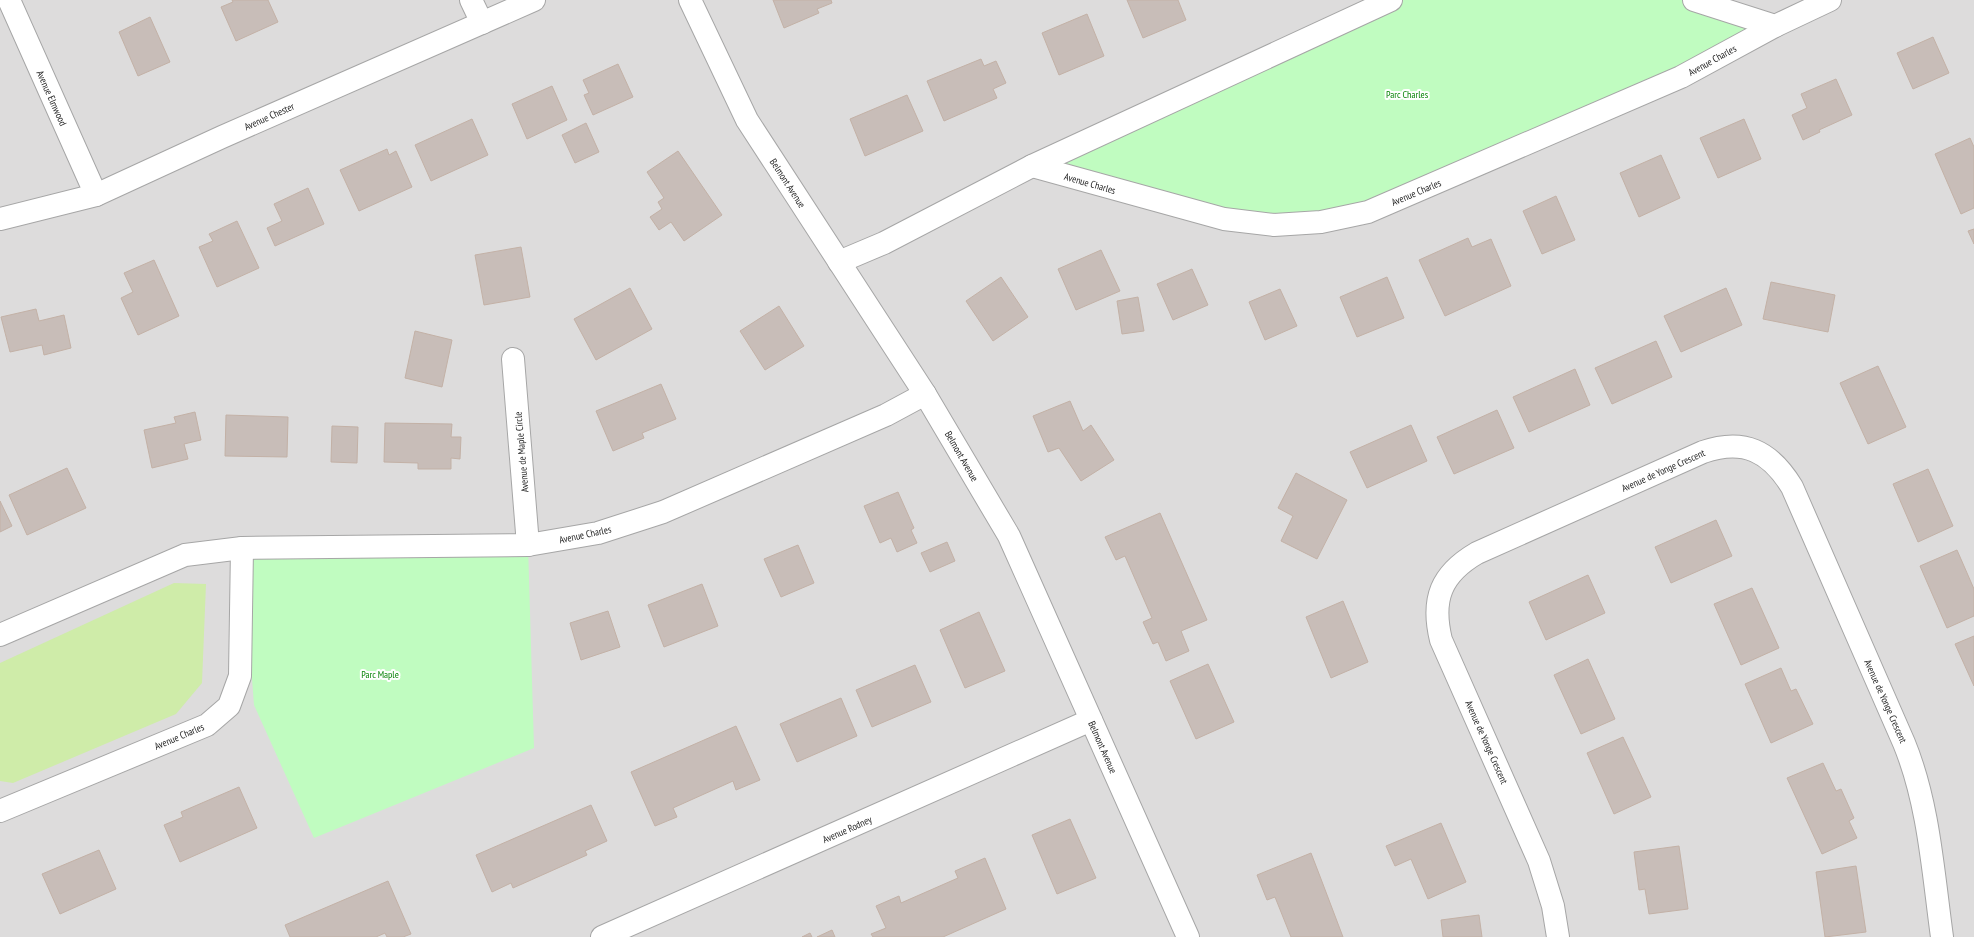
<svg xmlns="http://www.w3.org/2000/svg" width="1974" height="937" viewBox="0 0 1974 937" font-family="'PT Sans Narrow',sans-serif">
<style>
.residential{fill:#dddcdc}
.grass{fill:#cfeca9}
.park{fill:#c0fcc0}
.building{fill:#c8bdb8;stroke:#c3b1a6}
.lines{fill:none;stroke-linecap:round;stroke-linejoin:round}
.minor-casing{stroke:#a6a6a6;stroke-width:24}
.minor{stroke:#fff;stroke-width:22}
.labels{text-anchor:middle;stroke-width:4;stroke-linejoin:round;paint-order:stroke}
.street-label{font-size:10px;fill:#1f1f1f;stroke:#fff}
.park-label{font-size:10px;fill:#078307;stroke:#fff}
</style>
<rect width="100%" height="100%" fill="#f0ebe5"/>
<!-- residential -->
<rect class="residential" x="0" y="0" width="1974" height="937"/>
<!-- grass -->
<path class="grass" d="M174,583l32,1 -4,99 -26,31 -163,69 -13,-2v-118z"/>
<!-- park -->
<g class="park">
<path d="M1391,0h303l81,26 -407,186 -94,13 -242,-59z"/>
<path d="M528,545l6,203 -220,90 -60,-133 -12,-157z"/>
</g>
<!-- building -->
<g class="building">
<path d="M232,0h36l10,22 -42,19 -15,-34 12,-5z"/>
<path d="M773,0h58l1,3 -15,6 2,4 -35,15z"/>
<path d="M1127,0h51l8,20 -43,18z"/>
<path d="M1087,14l17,42 -45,19 -17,-42z"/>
<path d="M150,17l20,45 -32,14 -19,-44z"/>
<path d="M1933,37l16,36 -36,16 -16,-36z"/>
<path d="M981,59l3,7 12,-5 10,22 -13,6 4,9 -53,23 -17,-40z"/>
<path d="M618,64l15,33 -40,18 -9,-20 5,-2 -6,-13z"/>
<path d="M1836,79l16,36 -33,15 1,2 -17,8 -11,-25 15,-7 -6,-14z"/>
<path d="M552,86l15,34 -40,19 -15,-35z"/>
<path d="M907,95l16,36 -58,25 -15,-37z"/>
<path d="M472,119l16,36 -57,26 -16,-36z"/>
<path d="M1744,119l17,40 -43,19 -18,-40z"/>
<path d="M586,123l13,29 -24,11 -13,-28z"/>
<path d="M1970,138l4,9v61l-13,6 -26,-60z"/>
<path d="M387,149l2,6 7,-4 16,36 -53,24 -19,-41z"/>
<path d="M678,151l44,64 -38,26 -13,-19 -12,8 -9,-13 12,-8 -4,-7 6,-4 -17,-26z"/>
<path d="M1661,155l19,43 -41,19 -19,-44z"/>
<path d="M308,188l16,36 -49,22 -8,-18 15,-7 -8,-17z"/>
<path d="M1556,196l19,44 -33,14 -19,-43z"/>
<path d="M237,221l22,47 -42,19 -18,-40 14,-6 -4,-7z"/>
<path d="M1974,229v15l-6,-13z"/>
<path d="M1468,238l4,9 19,-8 20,47 -66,30 -26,-56z"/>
<path d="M521,247l9,50 -46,8 -9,-50z"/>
<path d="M1101,250l19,41 -44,19 -18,-41z"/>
<path d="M154,260l25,56 -41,19 -17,-37 12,-6 -9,-19z"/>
<path d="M1192,269l16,36 -35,15 -16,-36z"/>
<path d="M1001,277l27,40 -35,24 -27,-40z"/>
<path d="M1387,277l17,41 -47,19 -17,-40z"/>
<path d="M1771,282l64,13 -7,37 -65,-13z"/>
<path d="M630,288l22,41 -56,31 -22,-41z"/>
<path d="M1726,288l16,37 -61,27 -17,-36z"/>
<path d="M1280,289l17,37 -32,14 -16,-38z"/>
<path d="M1138,297l6,34 -22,3 -5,-33z"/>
<path d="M779,306l25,40 -39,24 -25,-39z"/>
<path d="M36,309l3,12 25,-6 7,33 -27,7 -2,-10 -32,7 -9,-35z"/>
<path d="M415,331l37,9 -10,47 -37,-9z"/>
<path d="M1656,341l16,36 -60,27 -17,-36z"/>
<path d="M1878,366l28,61 -38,17 -28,-61z"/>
<path d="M1575,369l15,36 -61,27 -16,-35z"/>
<path d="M661,384l15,35 -34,14 2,5 -31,13 -17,-40z"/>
<path d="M1070,401l13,30 8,-6 23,35 -33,21 -22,-33 -11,4 -15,-36z"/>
<path d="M1497,410l17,38 -60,26 -17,-37z"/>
<path d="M195,412l6,28 -17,4 4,15 -36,9 -8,-38 32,-7 -2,-6z"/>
<path d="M226,415l62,2 -1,40 -62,-1z"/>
<path d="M385,423l67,1 -1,13h10l-1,22 -9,-1v11h-33v-6l-34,-1z"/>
<path d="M1411,425l16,36 -60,27 -17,-36z"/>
<path d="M332,426l26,1 -1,36 -26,-1z"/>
<path d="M67,468l19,40 -59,27 -18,-40z"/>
<path d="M1928,469l25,57 -35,16 -25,-58z"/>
<path d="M1296,473l51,27 -30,59 -36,-18 12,-25 -15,-8z"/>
<path d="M898,492l16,36 -3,2 6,13 -20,9 -6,-14 -11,5 -16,-37z"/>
<path d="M0,501l12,25 -12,6z"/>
<path d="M1160,513l47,107 -26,11 8,20 -23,10 -8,-19 -5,2 -10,-22 9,-4 -27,-62 -9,4 -11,-23z"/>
<path d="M1716,520l16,36 -61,27 -16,-36z"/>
<path d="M947,542l8,19 -25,11 -9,-19z"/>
<path d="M798,545l16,38 -33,14 -17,-38z"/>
<path d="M1957,550l17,39v27l-27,12 -27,-62z"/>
<path d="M1588,575l17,38 -59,27 -17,-38z"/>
<path d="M702,584l16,42 -54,21 -16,-42z"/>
<path d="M1752,588l27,60 -38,17 -27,-61z"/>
<path d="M1343,601l25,61 -37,16 -25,-61z"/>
<path d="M608,611l12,36 -39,13 -11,-37z"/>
<path d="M979,612l26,59 -40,17 -25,-58z"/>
<path d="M1974,636v50l-19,-42z"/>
<path d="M1588,659l27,60 -34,15 -27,-59z"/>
<path d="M1208,664l26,58 -38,17 -26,-58z"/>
<path d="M915,665l16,37 -59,25 -16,-37z"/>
<path d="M1781,668l10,23 5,-2 17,35 -42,19 -26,-59z"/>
<path d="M841,698l16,38 -60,26 -17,-38z"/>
<path d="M736,726l24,54 -24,10 -3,-9 -60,27 4,9 -22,9 -24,-54z"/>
<path d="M1623,737l28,60 -37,17 -27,-61z"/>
<path d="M1823,763l13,28 5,-2 13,29 -5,3 8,17 -35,16 -35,-76z"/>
<path d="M239,787l18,41 -77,34 -16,-37 19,-8 -2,-5z"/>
<path d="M591,805l16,36 -22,10 2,4 -74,33 -2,-5 -19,9 -16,-37z"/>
<path d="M1070,819l26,59 -39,16 -25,-59z"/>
<path d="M1441,823l25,59 -38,17 -17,-40 -16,7 -9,-20z"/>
<path d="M1679,846l9,63 -39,5 -4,-25 -6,1 -5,-38z"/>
<path d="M99,850l17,39 -56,25 -18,-40z"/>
<path d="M1311,853l10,26 22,58h-52l-16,-40 -8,3 -10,-25z"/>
<path d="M985,858l21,51 -63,28h-70l-2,-3 15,-6 -10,-22 23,-10 2,7 57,-25 -3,-7z"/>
<path d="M1856,866l10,66 -41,5 -9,-65z"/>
<path d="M388,881l23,53 -8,3h-16l-2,-4 -9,4h-86l-5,-12z"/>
<path d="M1479,915l3,22h-39l-2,-17z"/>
<path d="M832,930l3,7h-18z"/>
<path d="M810,933l2,4h-10z"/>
</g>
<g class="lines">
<!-- minor casing -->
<g class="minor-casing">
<g id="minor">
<path d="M9,0l87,195"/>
<path d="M471,0l11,23"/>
<path d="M690,0l57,120 178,274 84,142 179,401"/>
<path d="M1694,0l81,26 55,-26"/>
<path d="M1032,166l192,53 50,6 47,-3 47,-10 313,-135 94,-51"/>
<path d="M0,219l96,-24 126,-58 312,-137"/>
<path d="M839,262l45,-19 148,-77 359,-166"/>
<path d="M513,359l15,186"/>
<path d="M0,635l185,-80 57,-7 286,-3 70,-12 65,-21 223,-97 39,-21"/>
<path d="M0,811l207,-86 22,-19 11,-30 2,-128"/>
<path d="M602,937l489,-217"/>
<path d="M1558,937l-5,-31 -14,-45 -98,-221c-10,-41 0,-66 36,-87l226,-101c41,-14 67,-1 89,35l112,256c25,61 29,129 38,194"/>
</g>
</g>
<!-- minor -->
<use href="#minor" class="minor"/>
</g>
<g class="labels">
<!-- street labels -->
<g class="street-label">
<text transform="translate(1712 60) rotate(-29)" y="4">Avenue Charles</text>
<text transform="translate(52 98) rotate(66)" y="4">Avenue Elmwood</text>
<text transform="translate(269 116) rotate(-24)" y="4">Avenue Chester</text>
<text transform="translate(788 183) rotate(57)" y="4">Belmont Avenue</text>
<text transform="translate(1090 183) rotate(16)" y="4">Avenue Charles</text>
<text transform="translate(1416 192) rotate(-23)" y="4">Avenue Charles</text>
<text transform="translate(521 452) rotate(-95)" y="4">Avenue de Maple Circle</text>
<text transform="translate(962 456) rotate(60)" y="4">Belmont Avenue</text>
<text transform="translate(1663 470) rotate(-24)" y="4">Avenue de Yonge Crescent</text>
<text transform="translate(585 534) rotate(-12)" y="4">Avenue Charles</text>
<text transform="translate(1886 701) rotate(66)" y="4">Avenue de Yonge Crescent</text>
<text transform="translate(179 736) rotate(-23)" y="4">Avenue Charles</text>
<text transform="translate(1487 742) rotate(66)" y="4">Avenue de Yonge Crescent</text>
<text transform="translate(1103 747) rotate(66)" y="4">Belmont Avenue</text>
<text transform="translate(847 829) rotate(-24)" y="4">Avenue Rodney</text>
</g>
<!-- park labels -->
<g class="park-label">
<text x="1407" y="98">Parc Charles</text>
<text x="380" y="678">Parc Maple</text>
</g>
</g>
</svg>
